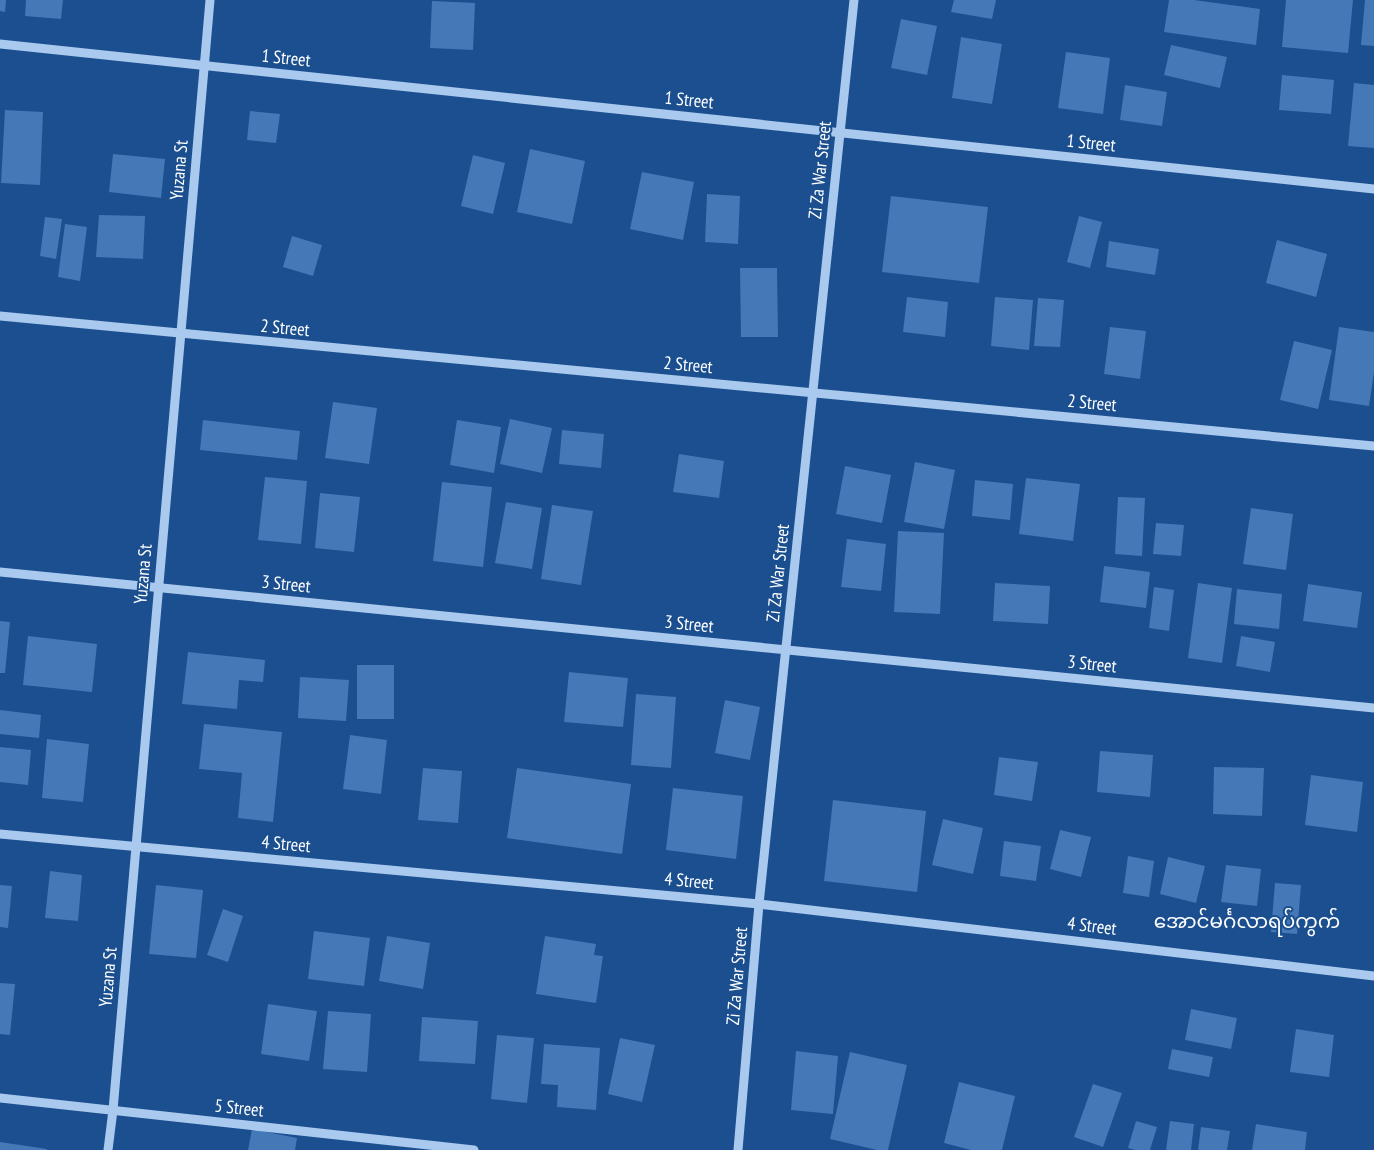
<svg xmlns="http://www.w3.org/2000/svg" width="1374" height="1150" viewBox="0 0 1374 1150" font-family="'PT Sans Narrow','Noto Sans Myanmar',sans-serif">
<style>
.building{fill:#4478b7}
.lines{fill:none;stroke-linecap:round;stroke-linejoin:round}
.minor{stroke:#a9c9ee;stroke-width:9}
.labels{text-anchor:middle;stroke-width:4;stroke-linejoin:round;paint-order:stroke}
.street-label{font-size:18px;fill:#fff;stroke:#1b4f8f}
.quarter-label{font-size:20px;fill:#fff;stroke:#1b4f8f}
</style>
<rect width="100%" height="100%" fill="#1b4f8f"/>
<!-- building -->
<g class="building">
<path d="M0,0h6l-1,12 -5,-1z"/>
<path d="M26,0h37l-2,19 -36,-3z"/>
<path d="M954,0h42l-4,19 -41,-7z"/>
<path d="M1169,0h25l66,9 -4,36 -92,-13z"/>
<path d="M1286,0h67l-5,53 -66,-6z"/>
<path d="M1365,0h9v46l-13,-1z"/>
<path d="M432,1l43,2 -2,47 -43,-2z"/>
<path d="M901,19l36,7 -10,49 -36,-7z"/>
<path d="M961,37l41,7 -10,60 -40,-6z"/>
<path d="M1171,45l56,12 -7,31 -56,-13z"/>
<path d="M1066,52l44,6 -7,56 -45,-6z"/>
<path d="M1282,75l52,5 -3,34 -52,-4z"/>
<path d="M1354,83l20,2v63l-26,-2z"/>
<path d="M1125,85l42,7 -5,34 -42,-6z"/>
<path d="M5,110l38,2 -3,73 -39,-2z"/>
<path d="M250,111l30,3 -4,29 -29,-3z"/>
<path d="M530,149l55,12 -13,63 -55,-12z"/>
<path d="M113,154l52,5 -4,39 -52,-6z"/>
<path d="M473,155l32,8 -12,51 -32,-8z"/>
<path d="M642,172l52,10 -11,58 -53,-11z"/>
<path d="M707,194l33,2 -2,48 -33,-2z"/>
<path d="M891,196l97,11 -9,76 -97,-11z"/>
<path d="M99,215l46,1 -2,43 -47,-2z"/>
<path d="M1079,216l23,6 -12,46 -23,-6z"/>
<path d="M45,217l17,2 -6,40 -16,-3z"/>
<path d="M65,224l22,3 -7,54 -22,-4z"/>
<path d="M292,236l30,9 -9,31 -30,-9z"/>
<path d="M1277,240l50,14 -11,43 -50,-14z"/>
<path d="M1109,241l50,8 -4,26 -49,-8z"/>
<path d="M740,268h37l1,69h-37z"/>
<path d="M907,297l41,5 -3,35 -42,-5z"/>
<path d="M995,297l38,3 -4,50 -38,-4z"/>
<path d="M1038,298l26,2 -4,47 -26,-1z"/>
<path d="M1110,327l36,4 -6,48 -36,-5z"/>
<path d="M1339,327l35,5v40l-5,34 -40,-6z"/>
<path d="M1294,341l38,9 -14,59 -38,-9z"/>
<path d="M333,402l44,6 -8,56 -44,-6z"/>
<path d="M510,419l42,9 -10,45 -42,-9z"/>
<path d="M203,420l97,11 -3,29 -97,-10z"/>
<path d="M457,420l44,7 -7,46 -44,-8z"/>
<path d="M562,430l42,4 -3,34 -42,-4z"/>
<path d="M679,454l45,7 -5,37 -46,-6z"/>
<path d="M915,462l40,8 -11,59 -40,-7z"/>
<path d="M845,466l46,9 -9,48 -46,-9z"/>
<path d="M265,477l42,4 -6,63 -43,-4z"/>
<path d="M1026,478l54,6 -7,57 -54,-7z"/>
<path d="M975,480l38,4 -3,36 -38,-4z"/>
<path d="M442,482l50,5 -9,80 -50,-6z"/>
<path d="M320,493l40,4 -6,55 -39,-4z"/>
<path d="M1118,497l27,1 -3,58 -27,-2z"/>
<path d="M506,502l36,6 -10,61 -37,-6z"/>
<path d="M552,505l41,6 -12,74 -40,-6z"/>
<path d="M1251,508l42,6 -7,56 -43,-6z"/>
<path d="M1156,523l28,2 -3,31 -28,-2z"/>
<path d="M898,531l46,2 -4,81 -46,-2z"/>
<path d="M847,539l39,5 -5,47 -40,-4z"/>
<path d="M1104,566l46,6 -4,36 -46,-6z"/>
<path d="M995,583l55,3 -2,38 -55,-3z"/>
<path d="M1198,583l34,5 -10,75 -34,-5z"/>
<path d="M1308,584l54,8 -5,36 -54,-7z"/>
<path d="M1154,587l20,3 -5,41 -20,-3z"/>
<path d="M1237,589l45,5 -3,35 -45,-5z"/>
<path d="M0,621l10,1 -5,51h-5z"/>
<path d="M28,636l69,8 -5,48 -69,-7z"/>
<path d="M1241,636l34,6 -5,30 -34,-6z"/>
<path d="M188,652l77,8 -2,22 -24,-2 -2,29 -55,-5z"/>
<rect x="357" y="665" width="37" height="54"/>
<path d="M569,672l59,6 -5,49 -59,-5z"/>
<path d="M300,677l49,3 -3,41 -48,-3z"/>
<path d="M636,694l40,3 -5,71 -40,-3z"/>
<path d="M725,700l35,7 -10,53 -35,-7z"/>
<path d="M0,710l41,5 -2,23 -39,-4z"/>
<path d="M204,724l78,8 -9,90 -35,-4 4,-45 -43,-4z"/>
<path d="M350,735l37,5 -6,54 -38,-5z"/>
<path d="M47,739l42,5 -6,58 -41,-4z"/>
<path d="M0,747l31,3 -3,35 -28,-3z"/>
<path d="M1100,751l53,4 -3,42 -53,-5z"/>
<path d="M999,757l39,5 -6,39 -38,-6z"/>
<path d="M1214,767l50,1 -2,48 -49,-2z"/>
<path d="M423,768l39,3 -4,52 -40,-3z"/>
<path d="M517,768l114,16 -9,70 -115,-16z"/>
<path d="M1311,775l52,7 -6,50 -52,-7z"/>
<path d="M673,788l70,8 -7,63 -70,-9z"/>
<path d="M833,800l93,11 -9,81 -93,-11z"/>
<path d="M943,819l40,9 -10,46 -41,-9z"/>
<path d="M1060,830l31,7 -10,40 -31,-8z"/>
<path d="M1004,841l37,5 -5,35 -36,-5z"/>
<path d="M1128,856l26,5 -5,36 -26,-4z"/>
<path d="M1168,857l37,9 -9,37 -36,-9z"/>
<path d="M1226,865l35,4 -4,37 -36,-4z"/>
<path d="M50,871l32,4 -4,46 -33,-3z"/>
<path d="M1275,883l26,2 -4,49 -26,-2z"/>
<path d="M0,885l12,1 -4,42 -8,-1z"/>
<path d="M156,885l47,5 -7,68 -47,-4z"/>
<path d="M223,909l20,7 -15,46 -21,-7z"/>
<path d="M314,931l56,7 -6,48 -56,-7z"/>
<path d="M387,936l43,7 -7,46 -44,-8z"/>
<path d="M545,936l51,8 -2,11 9,1 -7,47 -60,-9z"/>
<path d="M0,983l15,1 -5,51 -10,-1z"/>
<path d="M268,1004l49,7 -8,50 -48,-7z"/>
<path d="M1191,1009l46,9 -6,31 -46,-9z"/>
<path d="M328,1011l43,3 -4,58 -44,-3z"/>
<path d="M422,1017l56,4 -3,43 -56,-3z"/>
<path d="M1296,1029l38,6 -5,42 -39,-5z"/>
<path d="M497,1035l37,3 -7,65 -36,-4z"/>
<path d="M620,1038l35,7 -13,57 -34,-8z"/>
<path d="M544,1044l56,4 -4,62 -39,-3 1,-22 -17,-1z"/>
<path d="M1172,1049l41,8 -4,20 -41,-8z"/>
<path d="M796,1051l42,5 -5,58 -42,-4z"/>
<path d="M850,1052l57,13 -19,85h-11l-47,-11z"/>
<path d="M959,1082l56,14 -13,54h-31l-27,-7z"/>
<path d="M1093,1084l29,9 -19,54 -29,-10z"/>
<path d="M1136,1121l21,6 -7,23h-15l-7,-2z"/>
<path d="M1170,1121l24,3 -3,26h-25z"/>
<path d="M1256,1124l51,8 -2,18h-53z"/>
<path d="M1201,1127l29,4 -3,19h-29z"/>
<path d="M252,1129l45,9 -2,12h-47z"/>
<path d="M0,1142l47,7v1h-47z"/>
</g>
<g class="lines">
<!-- minor -->
<g class="minor">
<path d="M0,44l1374,145"/>
<path d="M0,316l1374,130"/>
<path d="M0,572l1374,136"/>
<path d="M0,834l759,70 615,72"/>
<path d="M0,1098l474,52"/>
<path d="M108,1150l5,-40 97,-1110"/>
<path d="M738,1150l21,-246 95,-904"/>
</g>
</g>
<g class="labels">
<!-- street labels -->
<g class="street-label">
<text transform="translate(286 58) rotate(6)" y="6">1 Street</text>
<text transform="translate(689 100) rotate(6)" y="6">1 Street</text>
<text transform="translate(1091 143) rotate(6)" y="6">1 Street</text>
<text transform="translate(179 170) rotate(-85)" y="6">Yuzana St</text>
<text transform="translate(820 170) rotate(-84)" y="6">Zi Za War Street</text>
<text transform="translate(285 328) rotate(5)" y="6">2 Street</text>
<text transform="translate(688 365) rotate(5)" y="6">2 Street</text>
<text transform="translate(1092 403) rotate(5)" y="6">2 Street</text>
<text transform="translate(778 573) rotate(-84)" y="6">Zi Za War Street</text>
<text transform="translate(143 574) rotate(-85)" y="6">Yuzana St</text>
<text transform="translate(286 584) rotate(6)" y="6">3 Street</text>
<text transform="translate(689 624) rotate(6)" y="6">3 Street</text>
<text transform="translate(1092 664) rotate(6)" y="6">3 Street</text>
<text transform="translate(286 844) rotate(5)" y="6">4 Street</text>
<text transform="translate(689 881) rotate(5)" y="6">4 Street</text>
<text transform="translate(1092 926) rotate(7)" y="6">4 Street</text>
<text transform="translate(737 976) rotate(-85)" y="6">Zi Za War Street</text>
<text transform="translate(108 977) rotate(-85)" y="6">Yuzana St</text>
<text transform="translate(239 1108) rotate(6)" y="6">5 Street</text>
</g>
<!-- quarter labels -->
<g class="quarter-label">
<text x="1247" y="928">အောင်မင်္ဂလာရပ်ကွက်</text>
</g>
</g>
</svg>
